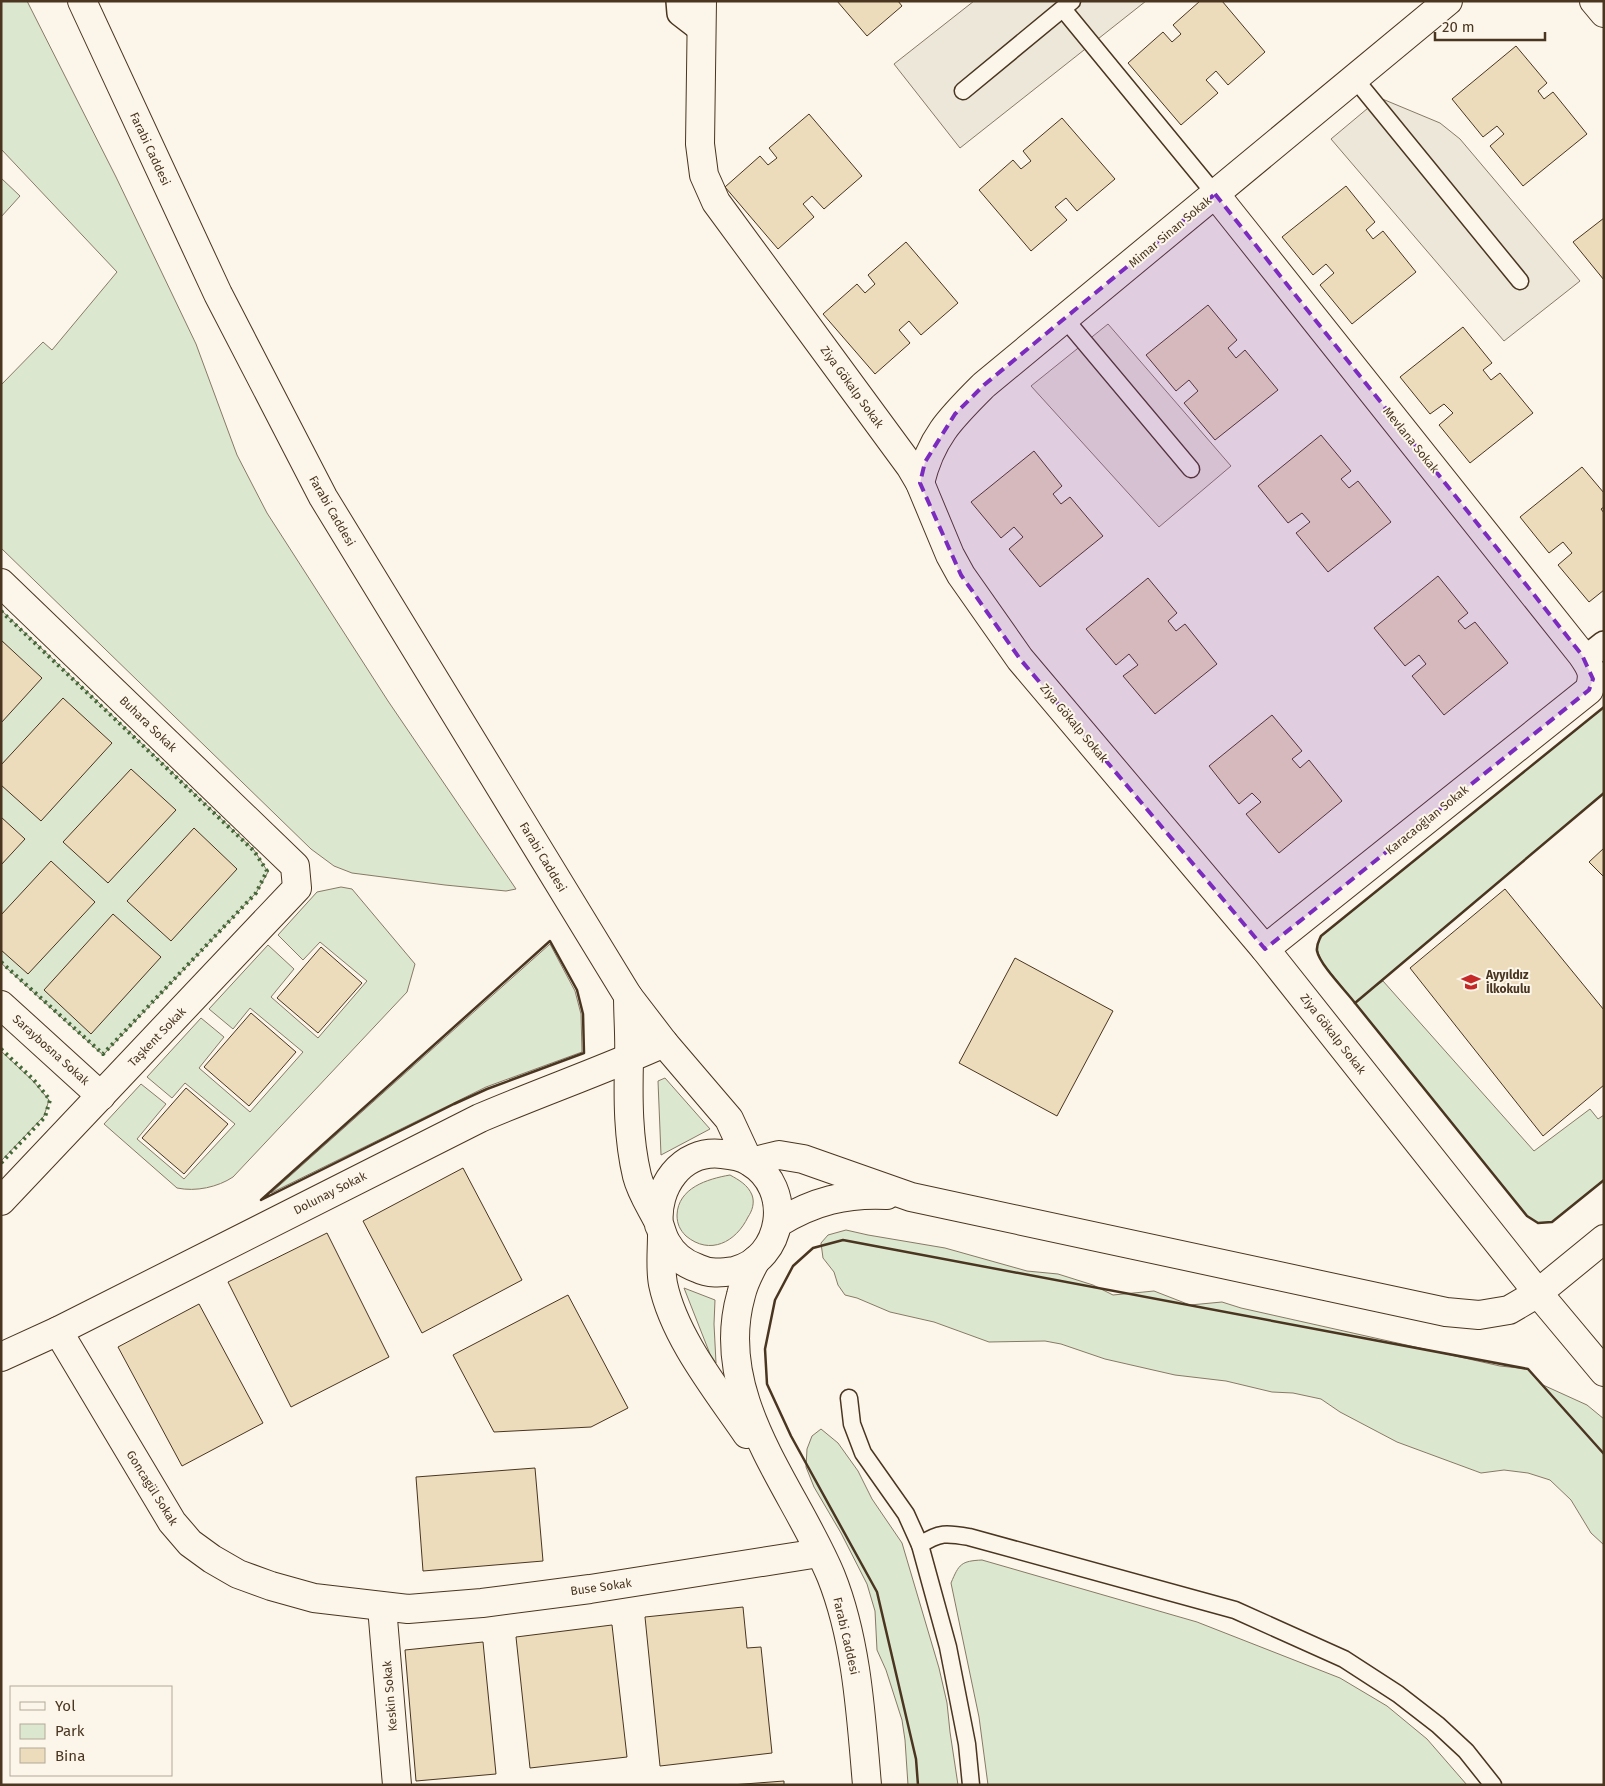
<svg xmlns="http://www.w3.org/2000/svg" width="1605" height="1786" viewBox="0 0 1605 1786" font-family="'Fira Sans',sans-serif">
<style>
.green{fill:#dce7d0;stroke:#887966}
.parking{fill:#ede7d9;stroke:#887966}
.building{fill:#ecdcbc;stroke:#4a3520}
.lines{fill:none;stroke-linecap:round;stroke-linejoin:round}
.service-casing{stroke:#4a3520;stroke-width:19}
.pedestrian-casing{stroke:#4a3520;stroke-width:28}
.minor-casing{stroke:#4a3520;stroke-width:30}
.tertiary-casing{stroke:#4a3520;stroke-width:30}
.service{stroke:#fbf6e9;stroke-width:16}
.pedestrian{stroke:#fbf6e9;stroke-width:25}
.minor{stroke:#fbf6e9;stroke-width:28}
.tertiary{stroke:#fbf6e9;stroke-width:28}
.hedge{stroke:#436837;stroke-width:4;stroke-dasharray:2.5 4;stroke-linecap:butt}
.wall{stroke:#4a3520;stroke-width:2.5}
.marked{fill:#7b2cbf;fill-opacity:0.2;stroke:#7b2cbf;stroke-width:4;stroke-dasharray:10 6;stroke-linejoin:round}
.labels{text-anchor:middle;stroke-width:4;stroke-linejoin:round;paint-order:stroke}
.street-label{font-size:12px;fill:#4a3520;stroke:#fbf6e9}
.poi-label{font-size:12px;font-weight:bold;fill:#4a3520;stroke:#fbf6e9;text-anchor:start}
</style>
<rect width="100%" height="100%" fill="#fbf6e9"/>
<!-- green -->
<g class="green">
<path d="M1,1h26l89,176 80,167 41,111 30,58 121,188 128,188 -10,2 -61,-6 -93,-12 -18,-7 -23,-17 -310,-301v-163l42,-43 9,8 65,-78 -116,-123z"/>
<path d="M1,178l19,18 -19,21z"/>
<path d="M1,610l253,240 14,22 -12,21 -153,162 -102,-92z"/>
<path d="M1604,707v86l-234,197 13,-9 151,170 56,-42 8,10 6,-4v65l-52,42 -14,1 -11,-7 -205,-254c-5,-10 -6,-15 -1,-26z"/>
<path d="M341,887l11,2 63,75 -8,28 -174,185c-15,10 -37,15 -56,11l-73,-64 37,-40 25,20 -29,35 47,40 51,-55 -50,-41 -13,15 -25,-21 54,-59 23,19 -25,31 51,44 53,-60 -53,-44 -17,21 -24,-20 59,-64 26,24 -23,28 47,41 49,-57 -47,-39 -17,18 -25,-25 39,-43z"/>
<path d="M550,944l25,47 6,23 1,38 -96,35 -215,106z"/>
<path d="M1,1051l32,30 16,19 -5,16 -43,45z"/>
<path d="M665,1078l45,51 -49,26 -3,-74z"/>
<path d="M730,1175c9,5 18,10 22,20 3,8 0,16 -4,22 -12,25 -38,39 -62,19 -6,-6 -9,-12 -9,-21 1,-27 30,-36 53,-40z"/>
<path d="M846,1230l22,5 77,13 82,23 31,3 35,11 20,10 41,-4 36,14 32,-3 19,6 259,58 28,3 15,16 44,20 17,14v126l-13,-12 -20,-33 -21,-20 -22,-7 -24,-3 -23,3 -84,-31 -57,-30 -19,-13 -28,-6 -21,-1 -46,-11 -51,-6 -70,-16 -44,-15 -16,-3 -56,1 -55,-20 -44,-10 -33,-14 -12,-3 -7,-10 -4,-13 -11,-14 -2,-15 7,-8z"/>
<path d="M684,1288l31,12 -1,24 2,39 -6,-9z"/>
<path d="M821,1429l17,14 20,28 14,28 30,44 37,125 8,35 3,29 8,53h-50l-3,-45 -3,-20 -16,-50 -9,-20 -2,-39 -8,-27 -26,-51 -27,-46 -8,-20 1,-18 5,-13z"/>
<path d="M982,1560l215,62 143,56 47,28 40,33 40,46h-479l-9,-68 -28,-134c8,-19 10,-22 31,-23z"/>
</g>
<!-- parking -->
<g class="parking">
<path d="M974,1h172l-186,147 -66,-84z"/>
<path d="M1380,98l60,25 20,16 120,142 -76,60 -173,-202z"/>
<path d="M1108,324l123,142 -72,61 -128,-141z"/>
</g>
<!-- building -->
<g class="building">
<path d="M837,1h61l4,5 -35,30z"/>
<path d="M1200,1h22l43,51 -37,33 -12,-14 -10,9 12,13 -37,32 -53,-62 35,-31 9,10 9,-8 -8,-9z"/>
<path d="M1516,46l31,37 -9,8 6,8 9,-7 34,42 -64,52 -33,-40 14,-12 -7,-8 -14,11 -31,-38z"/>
<path d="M809,114l53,62 -38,33 -12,-13 -9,8 11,13 -36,32 -53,-62 35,-31 8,9 9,-7 -8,-10z"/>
<path d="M1062,118l53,61 -38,32 -11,-13 -11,9 12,13 -36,31 -52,-61 34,-30 8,9 10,-8 -8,-10z"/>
<path d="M1346,186l29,36 -9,8 7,9 10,-8 33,41 -64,52 -32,-39 14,-12 -8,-9 -13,11 -31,-38z"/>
<path d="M1604,218v62l-31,-38z"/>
<path d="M906,242l52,61 -37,32 -12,-14 -10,9 11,13 -35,31 -52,-60 34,-30 8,9 10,-9 -7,-9z"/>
<path d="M1208,305l29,35 -9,8 8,10 9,-8 33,40 -63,50 -31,-37 14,-12 -9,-11 -13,11 -30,-36z"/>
<path d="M1463,327l29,36 -9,7 8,10 9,-7 33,40 -63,50 -31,-38 14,-12 -9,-9 -14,10 -30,-37z"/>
<path d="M1321,435l30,36 -10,8 8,9 9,-7 33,41 -63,50 -32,-39 14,-11 -8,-9 -14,10 -30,-37z"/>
<path d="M1034,451l28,35 -9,8 8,10 9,-7 33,39 -63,51 -31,-38 14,-12 -9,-10 -13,11 -30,-36z"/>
<path d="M1582,467l22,26v14l-3,2 3,4v77l-15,12 -31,-37 14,-12 -9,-11 -14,11 -29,-36z"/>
<path d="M1438,576l30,37 -10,8 7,8 10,-7 33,41 -64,52 -32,-39 14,-12 -7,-9 -14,11 -31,-38z"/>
<path d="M1148,578l29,35 -9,8 8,10 9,-7 32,40 -62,50 -32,-38 15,-11 -9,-11 -13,11 -30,-36z"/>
<path d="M1,640l41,38 -41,45z"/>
<path d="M63,698l49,45 -71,78 -40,-36v-20z"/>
<path d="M1272,715l30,36 -10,8 8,9 9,-8 33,41 -63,52 -33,-39 15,-12 -9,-9 -13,11 -30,-38z"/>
<path d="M131,769l45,41 -68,73 -45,-41z"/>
<path d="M1,817l24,22 -24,26z"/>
<path d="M194,828l43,41 -66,72 -44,-40z"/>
<path d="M1604,848v29l-15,-15z"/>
<path d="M51,861l44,41 -67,72 -27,-24v-35z"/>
<path d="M1505,889l99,121v75l-61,51 -133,-168z"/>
<path d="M113,914l48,43 -70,77 -47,-44z"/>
<path d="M321,947l41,36 -44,50 -41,-35z"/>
<path d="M1015,958l98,53 -56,105 -98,-53z"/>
<path d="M251,1013l45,39 -47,54 -45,-39z"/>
<path d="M186,1088l42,36 -44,50 -42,-36z"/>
<path d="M463,1168l59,112 -100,53 -59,-112z"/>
<path d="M327,1233l62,124 -98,50 -63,-125z"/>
<path d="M568,1295l60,113 -37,19 -97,5 -41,-77z"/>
<path d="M199,1304l64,119 -81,43 -64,-119z"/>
<path d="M535,1468l8,93 -120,10 -7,-94z"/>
<path d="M743,1607l4,41 14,-1 11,106 -112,13 -15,-149z"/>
<path d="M612,1625l15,132 -97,11 -14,-131z"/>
<path d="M483,1642l13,132 -80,7 -11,-131z"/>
<path d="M784,1781v4h-53z"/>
</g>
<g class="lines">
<!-- service casing -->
<g class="service-casing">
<g id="service">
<path d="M1063,9l152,185"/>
<path d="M1355,79l165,202"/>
<path d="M963,91l109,-90"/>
<path d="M1065,319l126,150"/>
<path d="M849,1398l3,26 11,29 43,61 14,31 28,102 19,97 4,41"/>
<path d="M920,1545c19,-13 27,-12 49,-8l266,73 109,49 54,35 40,31 28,26 27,34"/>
</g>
</g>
<!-- pedestrian casing -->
<g class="pedestrian-casing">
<g id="pedestrian">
<path d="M679,1l1,12 22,17"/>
<path d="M1585,659l19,-15"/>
</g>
</g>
<!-- minor casing -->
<g class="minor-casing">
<g id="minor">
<path d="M702,1l-2,143 4,31 12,27 194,264 10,17 30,72 11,20 59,84 245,290 273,344 66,79"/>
<path d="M1594,1l10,12"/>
<path d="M1215,194l367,461c9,13 13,19 7,35l-324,259"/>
<path d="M920,483c11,-46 31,-65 64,-98l464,-384"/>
<path d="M1,583l294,283 2,22 -296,313"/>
<path d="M1,1005l100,91"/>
<path d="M58,1331l114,191 18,21 22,16 26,15 33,12 43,12 94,11 74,-6 108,-14 229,-36"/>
<path d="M1,1357l57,-26 422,-213c61,-26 124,-48 184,-75"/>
<path d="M382,1607l15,178"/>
</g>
</g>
<!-- tertiary casing -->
<g class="tertiary-casing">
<g id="tertiary">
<path d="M82,1l136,293 105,203 305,499 36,47 65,76 19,41"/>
<path d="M628,996c0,21 2,43 1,64 -1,39 -1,78 8,116 4,16 14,31 21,45 3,7 4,14 8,21 7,13 17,21 31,26 12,6 24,5 37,3 50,-12 60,-83 16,-109 -8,-6 -18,-7 -28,-8 -41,-5 -67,34 -63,71"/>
<path d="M751,1162l28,-7 24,4 108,38 535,115 33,3 30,-5 29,-17 66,-54"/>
<path d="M778,1223c36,-22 68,-30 109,-28"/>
<path d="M662,1235c0,15 -2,34 1,49 11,53 54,106 84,150"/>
<path d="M756,1260c-6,11 -12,22 -15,35 -29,103 53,192 90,281 26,65 30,140 36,209"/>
</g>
</g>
<!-- service -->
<use href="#service" class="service"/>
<!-- pedestrian -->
<use href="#pedestrian" class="pedestrian"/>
<!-- minor -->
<use href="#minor" class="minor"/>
<!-- tertiary -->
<use href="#tertiary" class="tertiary"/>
<!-- hedge -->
<g class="hedge">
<path d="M1,611l253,240 13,20 -11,22 -153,161 -102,-92"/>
<path d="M1,1049l33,31 16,20 -5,17 -44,46"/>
</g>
<!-- wall -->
<g class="wall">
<path d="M1604,707l-283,229c-2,5 -5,9 -4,15 3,14 29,40 38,52l249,-210"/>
<path d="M550,941l27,49 6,24 1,39 -97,36 -33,15 -193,96z"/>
<path d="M1355,1003l172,213 11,7 14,-1 52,-42"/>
<path d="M918,1785l-2,-26 -39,-167 -86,-156 -24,-52 -2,-35 10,-49 18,-34 20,-18 30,-8 685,129 76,85"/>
</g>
</g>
<!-- marked area -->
<path class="marked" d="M1215,194l367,461 11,24 -4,11 -324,259 -245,-290 -59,-84 -41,-92 5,-21 30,-48 29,-29z"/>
<!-- icons -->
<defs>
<g id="school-bare" transform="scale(1.5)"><path d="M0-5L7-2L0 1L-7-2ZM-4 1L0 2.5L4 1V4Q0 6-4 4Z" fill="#c62828" stroke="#fbf6e9" stroke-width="2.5" paint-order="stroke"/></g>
</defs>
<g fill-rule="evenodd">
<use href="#school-bare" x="1471" y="982"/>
</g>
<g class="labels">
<!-- street labels -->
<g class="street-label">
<text transform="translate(150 149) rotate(65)" y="4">Farabi Caddesi</text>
<text transform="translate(1170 232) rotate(-40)" y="4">Mimar Sinan Sokak</text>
<text transform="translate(852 387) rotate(54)" y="4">Ziya Gökalp Sokak</text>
<text transform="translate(1411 440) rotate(51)" y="4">Mevlana Sokak</text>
<text transform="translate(332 511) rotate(60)" y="4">Farabi Caddesi</text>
<text transform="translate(1074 723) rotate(50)" y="4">Ziya Gökalp Sokak</text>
<text transform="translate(148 724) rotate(44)" y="4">Buhara Sokak</text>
<text transform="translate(1427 820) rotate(-39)" y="4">Karacaoğlan Sokak</text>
<text transform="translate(543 857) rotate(59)" y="4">Farabi Caddesi</text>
<text transform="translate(1333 1034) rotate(52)" y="4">Ziya Gökalp Sokak</text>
<text transform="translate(157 1037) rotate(-46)" y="4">Taşkent Sokak</text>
<text transform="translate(51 1050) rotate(42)" y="4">Saraybosna Sokak</text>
<text transform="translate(330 1193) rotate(-27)" y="4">Dolunay Sokak</text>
<text transform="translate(152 1488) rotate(58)" y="4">Goncagül Sokak</text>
<text transform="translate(601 1587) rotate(-8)" y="4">Buse Sokak</text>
<text transform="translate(846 1636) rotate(77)" y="4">Farabi Caddesi</text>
<text transform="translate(390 1696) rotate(-95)" y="4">Keskin Sokak</text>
</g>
<!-- poi labels -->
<g class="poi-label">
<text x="1486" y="979">Ayyıldız<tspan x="1486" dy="14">İlkokulu</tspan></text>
</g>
</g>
<!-- border -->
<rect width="1605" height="1786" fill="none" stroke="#4a3520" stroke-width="5"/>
<!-- legend -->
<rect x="10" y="1686" width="162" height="90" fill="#fbf6e9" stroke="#b4a999"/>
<rect x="20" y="1702" width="25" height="8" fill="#fbf6e9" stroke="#b4a999"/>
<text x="55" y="1711" font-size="15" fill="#4a3520">Yol</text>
<rect x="20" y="1724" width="25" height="15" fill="#dce7d0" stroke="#b4a999"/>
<text x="55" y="1736" font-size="15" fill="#4a3520">Park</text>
<rect x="20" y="1748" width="25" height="15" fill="#ecdcbc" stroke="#b4a999"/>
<text x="55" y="1761" font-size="15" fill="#4a3520">Bina</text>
<!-- scale -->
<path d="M1435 32v8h110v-8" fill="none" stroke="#4a3520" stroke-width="2.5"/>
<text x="1442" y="32" font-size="15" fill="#4a3520" stroke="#fbf6e9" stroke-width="4" paint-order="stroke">20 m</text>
</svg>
